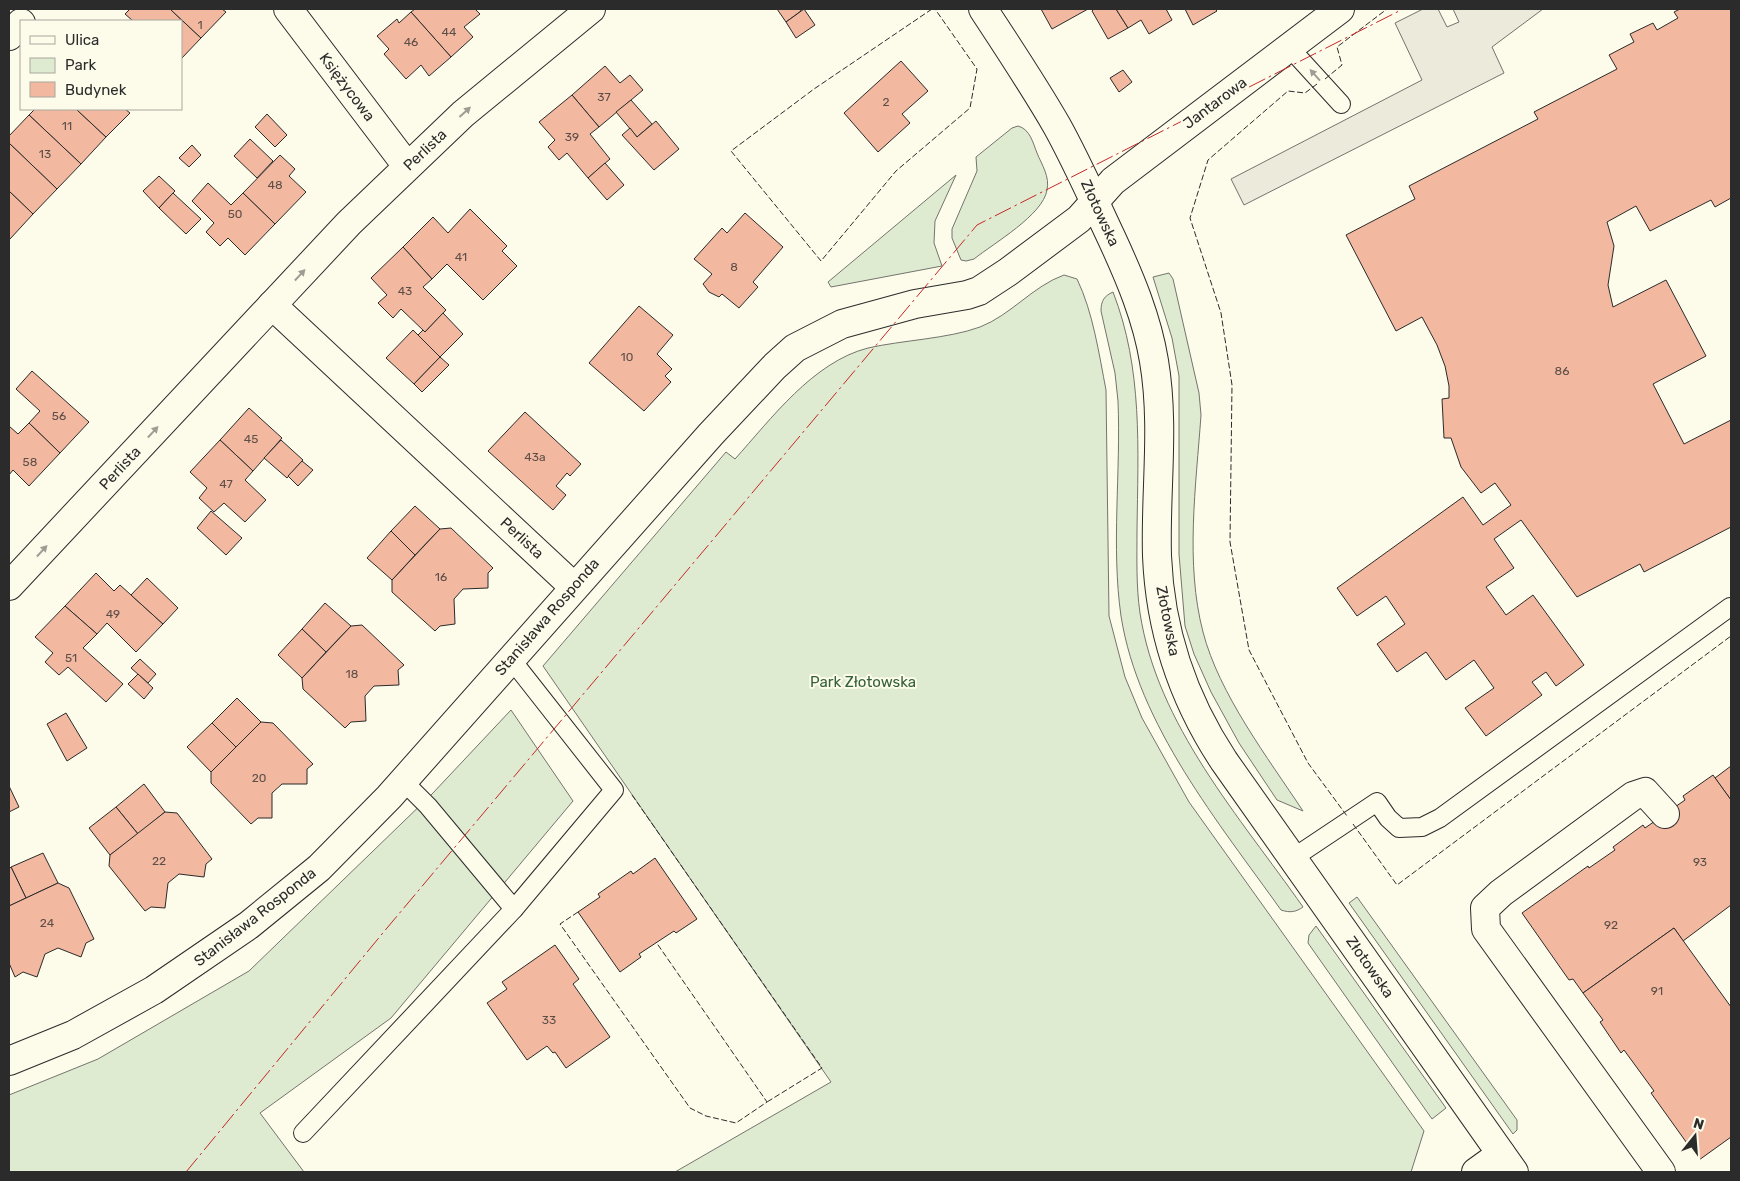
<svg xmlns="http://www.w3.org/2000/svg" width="1740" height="1181" viewBox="0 0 1740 1181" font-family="Rubik,sans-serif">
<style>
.green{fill:#deebd1;stroke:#74746e}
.parking{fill:#eceadb;stroke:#74746e}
.building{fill:#f2b8a0;stroke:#2b2b2b}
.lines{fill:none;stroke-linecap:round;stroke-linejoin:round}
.service-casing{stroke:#2b2b2b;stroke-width:20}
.minor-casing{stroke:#2b2b2b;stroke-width:30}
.service{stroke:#fdfbea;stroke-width:18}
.minor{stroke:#fdfbea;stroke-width:28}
.fence{stroke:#2b2b2b;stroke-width:1;stroke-dasharray:6 2.5;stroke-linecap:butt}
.power{stroke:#c62828;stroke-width:1;stroke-dasharray:18 4 2.5 4;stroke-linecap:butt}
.oneway{fill:#9e9d94}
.labels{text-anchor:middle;stroke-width:4;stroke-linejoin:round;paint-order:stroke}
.number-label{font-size:12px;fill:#5d4e48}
.street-label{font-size:15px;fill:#2b2b2b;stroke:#fdfbea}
.park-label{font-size:15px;fill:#34623c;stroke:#fdfbea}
</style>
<rect width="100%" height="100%" fill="#fdfbea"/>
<!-- green -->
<g class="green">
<path d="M1018,126c12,3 15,17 19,27 5,12 13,24 10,37 -4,25 -53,53 -73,69l-8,2 -5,-1 -9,-22v-9l25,-58 -1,-14 36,-29z"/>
<path d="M956,175l-21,46 -1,22 8,23 -111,21 -3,-5z"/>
<path d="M1169,273l4,6 26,114 2,22c-5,71 -16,148 2,217 16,62 65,126 100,179l-26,-11 -38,-57 -28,-51 -17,-38 -9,-28 -6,-72v-178l-7,-38 -19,-61z"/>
<path d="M1064,275l13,4c16,33 22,75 29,111l3,226 16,61 17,41 47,84 235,329 -13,41h-736l156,-90 -288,-416 183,-214 9,7c36,-40 78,-97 133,-111 35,-8 79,-9 112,-21 31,-12 53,-41 84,-52z"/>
<path d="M1113,292c30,77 25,157 24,238 0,27 -1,56 3,83 17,112 100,204 163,294 -7,5 -13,6 -22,3 -62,-87 -143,-185 -160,-294 -10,-70 0,-144 -3,-215l-3,-28 -14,-62c0,-10 3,-15 12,-19z"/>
<path d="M511,710l62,91 -182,217 -131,95 44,59h-295v-77l89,-36 151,-88 183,-177z"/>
<path d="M1357,897l160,223v10l-4,4 -164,-231z"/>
<path d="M1316,926l130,182 -14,11 -124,-176 1,-8z"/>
</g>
<!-- parking -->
<path class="parking" d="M1423,9h15l9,18 12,-5 -6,-13h90l-51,38 12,26 -260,132 -13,-26 191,-99 -27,-57z"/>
<!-- building -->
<g class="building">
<path d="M130,9h40l31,29 -20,21v-38h-48l-8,-7z"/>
<path d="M170,9h52l4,3 -25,26z"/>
<path d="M415,9h60l5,5 -16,13 9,10 -22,20 -40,-45z"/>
<path d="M777,9h23l1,2 -15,11z"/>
<path d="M804,9l11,16 -19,13 -10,-16z"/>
<path d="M1041,9h47l-36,20z"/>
<path d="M1094,9h22l12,19 -20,11 -16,-28z"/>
<path d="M1116,9h50l6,11 -23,14 -8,-14 -13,8z"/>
<path d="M1185,9h30l2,2 -24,14z"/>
<path d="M1680,9h51v189l-16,9 -4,-7 -61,31 -14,-25 -29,16 7,24 -6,39 5,22 53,-27 40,76 -53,28 31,60 47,-24v107l-87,45 -4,-8 -63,33 -56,-77 -27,19 20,29 -28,19 20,28 27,-20 51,70 -28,21 -10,-14 -14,10 10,13 -56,41 -21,-28 29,-20 -20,-28 -28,20 -20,-28 -29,20 -20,-28 28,-20 -19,-28 -29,20 -20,-28 126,-91 20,28 28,-20 -16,-22 -14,10 -20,-26 -10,-29h-7l-2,-39 7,-1v-12l-4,-20 -8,-21 -15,-28 -26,14 -50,-96 69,-36 -6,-13 129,-67 -4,-7 83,-43 -8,-14 25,-13 -4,-8 23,-11 4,7 21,-12 -4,-6z"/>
<path d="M411,12l40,45 -22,19 -8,-11 -15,14 -22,-25 5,-5 -12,-13 20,-17 2,4z"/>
<path d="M901,61l27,30 -26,23 8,9 -32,29 -34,-39z"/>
<path d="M605,66l15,17 10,-8 13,15 -44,37 -27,-32z"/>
<path d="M1123,70l9,12 -13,10 -9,-14z"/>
<path d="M572,95l27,32 -9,7 20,25 -22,19 -21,-25 -8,7 -11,-13 7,-7 -16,-18z"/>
<path d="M631,100l21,24 -15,13 -21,-25z"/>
<path d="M35,109h41l30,28 -25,27 -52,-49z"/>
<path d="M76,109h49l5,4 -24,24z"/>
<path d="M267,114l20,21 -12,12 -20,-20z"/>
<path d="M29,115l52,49 -24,25 -48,-46v-7z"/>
<path d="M656,121l23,28 -25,21 -32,-35 8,-7 7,9z"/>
<path d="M250,139l23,22 -16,17 -23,-22z"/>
<path d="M9,143l48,46 -24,25 -24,-23z"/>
<path d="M192,145l9,10 -12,12 -10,-9z"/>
<path d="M280,155l15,14 -6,7 17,16 -31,32 -32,-31z"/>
<path d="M605,163l19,22 -17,15 -19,-22z"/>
<path d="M159,176l16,15 -16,17 -16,-17z"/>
<path d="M208,183l23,22 12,-12 32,31 -30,31 -17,-17 -8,8 -14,-14 8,-9 -22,-22z"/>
<path d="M9,191l24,23 -23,25 -1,-1z"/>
<path d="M173,193l28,26 -15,15 -27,-26z"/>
<path d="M470,209l37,37 -5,5 15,15 -34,34 -36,-36 -15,15 -29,-32 30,-30 15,16z"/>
<path d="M745,213l38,34 -30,35 5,5 -19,21 -17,-14 -3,3 -10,-5 -6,-8 9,-10 -18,-15 28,-31 5,5z"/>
<path d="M403,247l29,32 -9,8 23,23 -21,22 -24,-23 -8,9 -15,-15 9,-8 -16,-17z"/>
<path d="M639,306l34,29 -16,19 15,15 -7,7 6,6 -27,29 -55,-48z"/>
<path d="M443,313l20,21 -23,23 -22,-22 5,-5 2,2z"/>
<path d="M413,330l27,27 -26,27 -28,-26z"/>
<path d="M440,357l9,8 -27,27 -8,-8z"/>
<path d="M32,371l57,51 -29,31 -31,-30 11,-12 -24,-22z"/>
<path d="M249,408l33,30 -29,33 -33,-31z"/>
<path d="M525,412l56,52 -11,12 -3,-3 -11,13 10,9 -13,15 -65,-59z"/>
<path d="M29,423l31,30 -31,33 -16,-16 -4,5v-49l9,8z"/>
<path d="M220,440l33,31 -8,9 21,20 -21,22 -21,-19 -10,9 -15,-14 8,-10 -17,-16z"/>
<path d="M281,440l22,20 -16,18 -23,-20z"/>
<path d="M302,461l11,9 -15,16 -10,-10z"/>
<path d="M415,506l25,23 -25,26 -24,-24z"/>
<path d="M211,511l31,27 -16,17 -29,-27z"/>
<path d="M451,528l42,40 -5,5v15l-25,1 -9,10 1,25 -15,2 -5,5 -43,-39v-12l48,-51z"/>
<path d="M391,531l24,24 -23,25 -25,-22z"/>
<path d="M96,573l18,18 6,-6 43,39 -27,28 -29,-29 -10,11 -32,-28z"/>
<path d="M147,578l31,30 -15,16 -32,-29z"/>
<path d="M325,603l26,23 -25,26 -24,-23z"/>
<path d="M65,606l32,28 -14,14 40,36 -17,18 -38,-35 -9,8 -14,-13 8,-9 -18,-16z"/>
<path d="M362,625l42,40 -6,5 1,15 -25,1 -9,10 1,25 -15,1 -6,6 -42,-39 -1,-11 49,-52z"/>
<path d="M302,629l24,23 -24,26 -24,-23z"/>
<path d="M140,659l16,15 -8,9 -17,-15z"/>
<path d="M138,674l15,14 -9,11 -16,-15z"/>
<path d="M237,698l24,24 -25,25 -24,-24z"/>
<path d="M66,713l21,35 -20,13 -20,-37z"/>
<path d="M261,722l12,1 40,41 -6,5v15h-25l-10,9v25h-14l-7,6 -40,-41v-11z"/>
<path d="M212,723l24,24 -25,25 -24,-25z"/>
<path d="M1731,766v34l-16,-22z"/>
<path d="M1713,775l18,25v105l-48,36 -9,-13 -91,65 -10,-14 -4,1 -47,-67 66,-47 1,2 26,-18 -2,-3 30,-22 2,3 40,-28 -2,-4z"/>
<path d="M144,784l21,28 -27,22 -22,-27z"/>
<path d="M9,786l10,21 -10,5z"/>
<path d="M116,807l22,27 -28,21 -21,-27z"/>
<path d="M165,812l12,1 35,46 -6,5 -2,13 -25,-3 -11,9 -3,25 -14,-1 -6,4 -36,-45 1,-11z"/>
<path d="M43,853l15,30 -32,15 -15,-31z"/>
<path d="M655,858l42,61 -21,14 -2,-2 -35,23 2,3 -21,15 -42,-60 22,-15 -2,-3 33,-23 2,3z"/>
<path d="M11,867l15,31 -17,8v-37z"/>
<path d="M58,883l11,5 25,51 -8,4 -5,14 -23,-9 -13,6 -8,23 -14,-5 -8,5 -6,-14v-57z"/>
<path d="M1674,928l57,79v130l-32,23 -48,-67 3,-2 -30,-41 -3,3 -21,-31 3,-2 -20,-27z"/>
<path d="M555,945l24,34 -6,5 37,53 -44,31 -11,-16 -2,1 -6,-7 -20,14 -40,-57 20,-14 -5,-7z"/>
</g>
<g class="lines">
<!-- service casing -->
<g class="service-casing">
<g id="service">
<path d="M1289,47l52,57"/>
<path d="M403,781l25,25 86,103"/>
<path d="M1293,858l84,-56 11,16 11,10 23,-1 18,-9 290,-211"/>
<path d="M303,1133l211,-224 100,-119 -103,-131"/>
</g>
</g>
<!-- minor casing -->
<g class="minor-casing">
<g id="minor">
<path d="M288,9l119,157"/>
<path d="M983,9c25,38 51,77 74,117 20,36 37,75 55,113 18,39 35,79 42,122 11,65 1,130 3,195 3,74 26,143 67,205l290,411"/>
<path d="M9,36l12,-13"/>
<path d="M272,305l302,282"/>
<path d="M9,586l340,-363 114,-109 128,-105"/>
<path d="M9,1061l64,-26 81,-45 95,-65 70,-57 70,-71 322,-363 64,-68 20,-18 47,-24 73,-20 52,-9 12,-4 29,-19 71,-53 34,-38 227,-172"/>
<path d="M1476,1172l25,-18"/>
<path d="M1661,1172l-175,-243 -1,-21 16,-15 132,-97 12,-4 20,22"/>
</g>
</g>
<!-- service -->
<use href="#service" class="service"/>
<!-- minor -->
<use href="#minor" class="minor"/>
<!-- fence -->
<g class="fence">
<path d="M932,9l-118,80 -83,62 90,110 75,-90 74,-63 7,-39 -42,-60"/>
<path d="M1325,79l17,-14 -5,-18 50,-38"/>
<path d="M1317,84l-12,9 -17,-2 -80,69 -18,58 31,95 11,72 -2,157 19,108 59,113 39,53"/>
<path d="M632,795l190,273 -55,34"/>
<path d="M1353,824l44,61 334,-249"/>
<path d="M578,912l-18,12 130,184 16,8 30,7 31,-21 -111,-160"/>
</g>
<!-- power -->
<path class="power" d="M186,1172l196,-238 595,-709 426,-216"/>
</g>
<!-- one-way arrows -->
<defs><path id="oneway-solid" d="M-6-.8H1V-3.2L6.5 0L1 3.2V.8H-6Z" transform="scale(1.25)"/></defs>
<g class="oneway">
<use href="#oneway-solid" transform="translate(1315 75) rotate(-132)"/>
<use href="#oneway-solid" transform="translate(465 112) rotate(-42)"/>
<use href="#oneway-solid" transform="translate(300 275) rotate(-47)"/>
<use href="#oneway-solid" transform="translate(153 432) rotate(-47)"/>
<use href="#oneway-solid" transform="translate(42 551) rotate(-47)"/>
</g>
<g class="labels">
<!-- number labels -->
<g class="number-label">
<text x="200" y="29">1</text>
<text x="449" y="36">44</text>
<text x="411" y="46">46</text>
<text x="604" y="101">37</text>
<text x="886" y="106">2</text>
<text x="67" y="130">11</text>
<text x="572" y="141">39</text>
<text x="45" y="158">13</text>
<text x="275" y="189">48</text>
<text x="235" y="218">50</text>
<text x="461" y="261">41</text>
<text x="734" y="271">8</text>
<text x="405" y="295">43</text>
<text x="627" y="361">10</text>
<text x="1562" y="375">86</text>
<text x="59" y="420">56</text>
<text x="251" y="443">45</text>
<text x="535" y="461">43a</text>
<text x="30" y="466">58</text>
<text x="226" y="488">47</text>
<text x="441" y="581">16</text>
<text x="113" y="618">49</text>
<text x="71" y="662">51</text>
<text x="352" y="678">18</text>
<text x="259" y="782">20</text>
<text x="159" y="865">22</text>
<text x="1700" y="866">93</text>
<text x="47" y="927">24</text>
<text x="1611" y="929">92</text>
<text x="1657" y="995">91</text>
<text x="549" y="1024">33</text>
</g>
<!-- street labels -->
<g class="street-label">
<text transform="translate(347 87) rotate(53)" y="5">Księżycowa</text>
<text transform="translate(1215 103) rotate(-37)" y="5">Jantarowa</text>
<text transform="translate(425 150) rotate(-43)" y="5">Perlista</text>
<text transform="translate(1100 213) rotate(65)" y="5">Złotowska</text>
<text transform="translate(120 468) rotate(-47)" y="5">Perlista</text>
<text transform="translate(522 538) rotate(43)" y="5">Perlista</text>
<text transform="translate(547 617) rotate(-49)" y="5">Stanisława Rosponda</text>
<text transform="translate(1168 621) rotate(79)" y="5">Złotowska</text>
<text transform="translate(255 917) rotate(-38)" y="5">Stanisława Rosponda</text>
<text transform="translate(1370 967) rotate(55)" y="5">Złotowska</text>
</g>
<!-- park labels -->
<g class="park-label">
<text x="863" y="687">Park Złotowska</text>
</g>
</g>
<!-- border -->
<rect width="1740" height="1181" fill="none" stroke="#2b2b2b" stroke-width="20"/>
<!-- legend -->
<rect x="20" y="20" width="162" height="90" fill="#fdfbea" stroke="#a9a89e"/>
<rect x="30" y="36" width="25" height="8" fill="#fdfbea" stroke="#a9a89e"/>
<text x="65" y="45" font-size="15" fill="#2b2b2b">Ulica</text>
<rect x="30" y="58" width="25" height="15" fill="#deebd1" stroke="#a9a89e"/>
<text x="65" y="70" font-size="15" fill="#2b2b2b">Park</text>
<rect x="30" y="82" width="25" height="15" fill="#f2b8a0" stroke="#a9a89e"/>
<text x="65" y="95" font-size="15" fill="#2b2b2b">Budynek</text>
<!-- north arrow -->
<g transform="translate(1695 1136) rotate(17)" stroke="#fdfbea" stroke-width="4" paint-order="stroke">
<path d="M0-4L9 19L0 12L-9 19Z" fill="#2b2b2b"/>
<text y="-8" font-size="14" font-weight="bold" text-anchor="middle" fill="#2b2b2b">N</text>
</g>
</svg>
